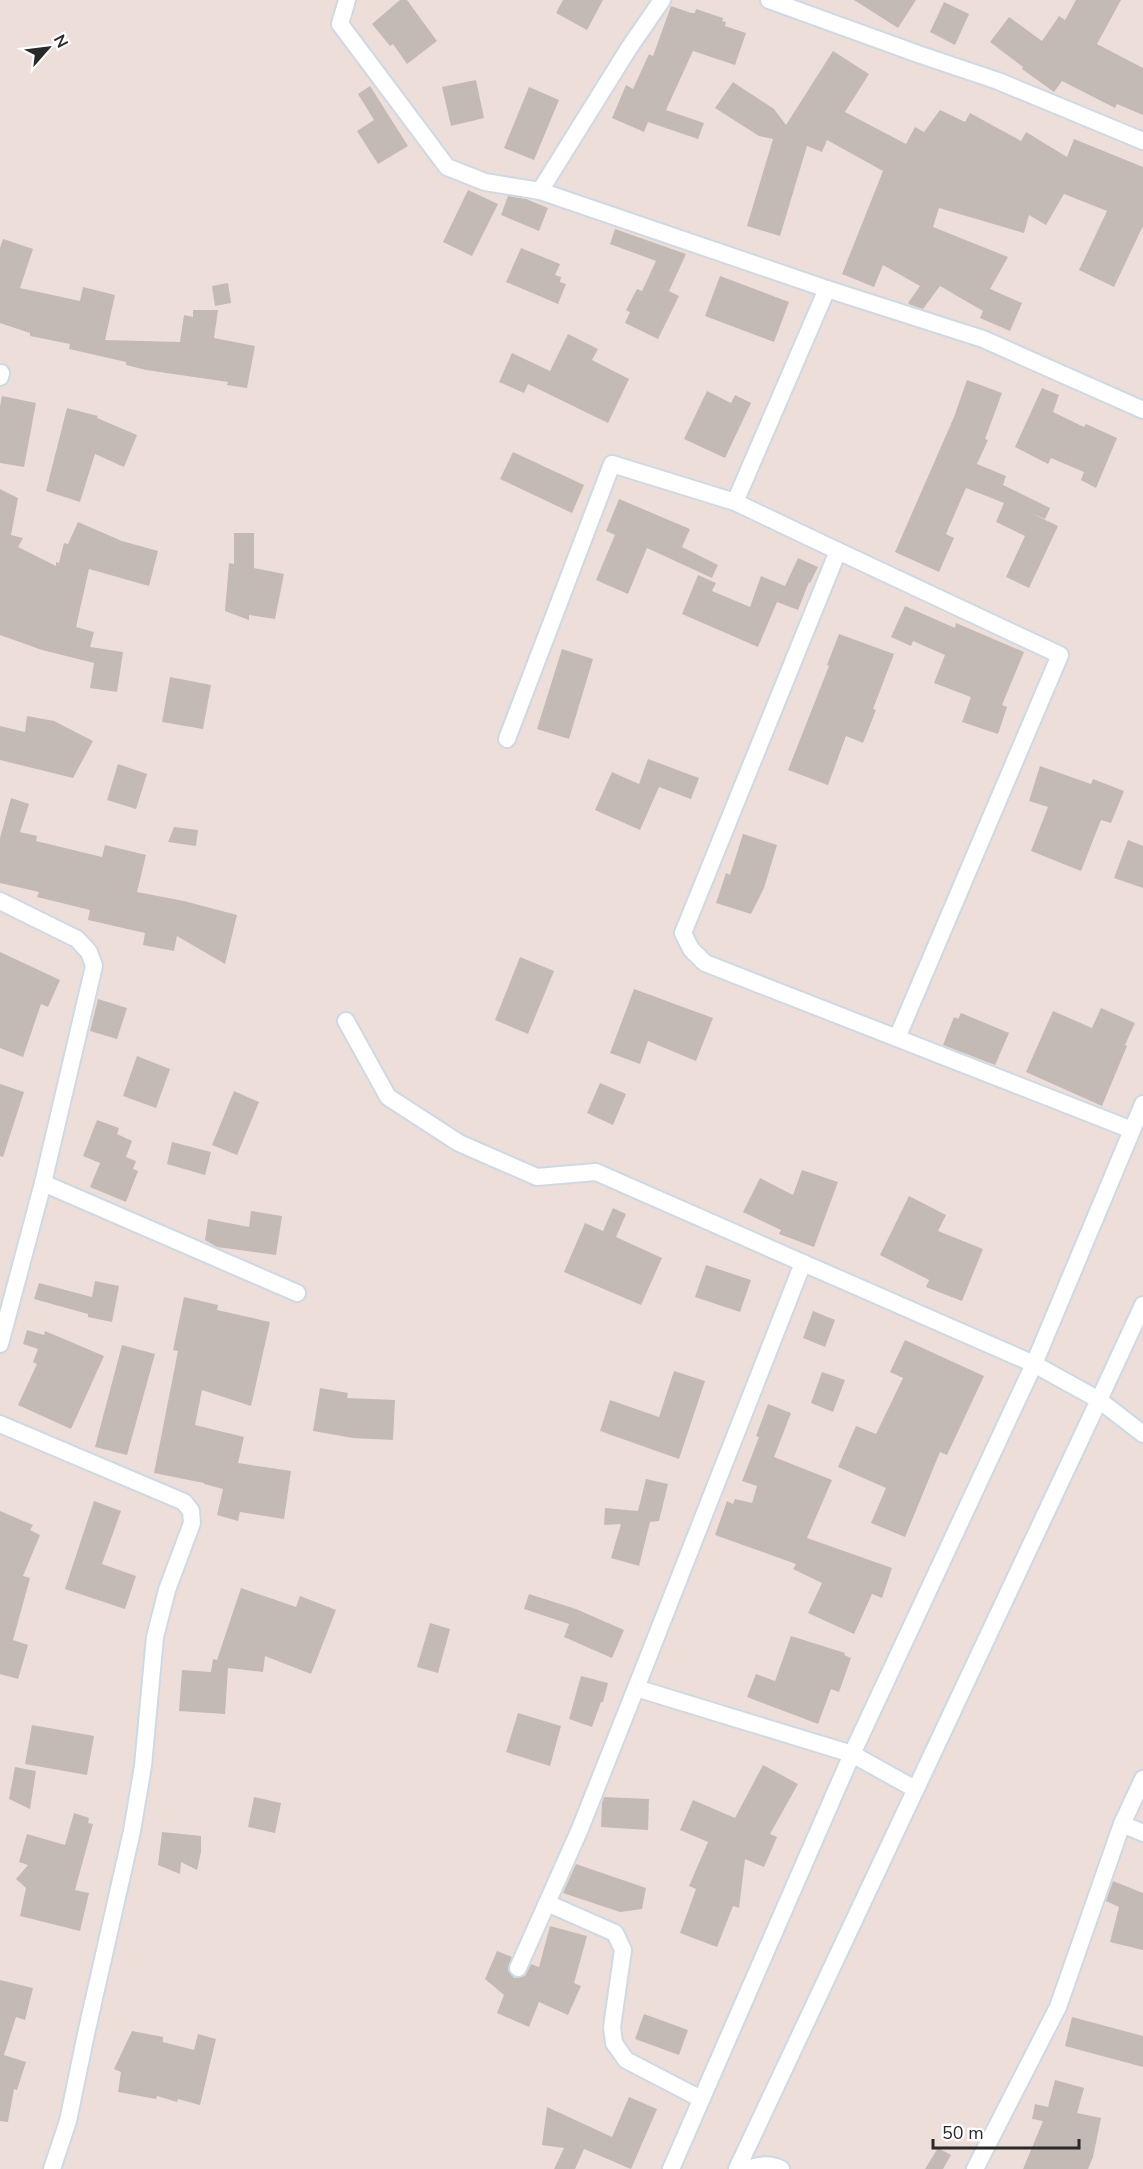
<svg xmlns="http://www.w3.org/2000/svg" width="1143" height="2169" viewBox="0 0 1143 2169" font-family="'Nunito Sans',sans-serif">
<style>
.building{fill:#c4bab5}
.lines{fill:none;stroke-linecap:round;stroke-linejoin:round}
.minor-casing{stroke:#ced9e3;stroke-width:20}
.minor{stroke:#fff;stroke-width:16}
</style>
<rect width="100%" height="100%" fill="#edded9"/>
<!-- building -->
<g class="building">
<path d="M400,0h7l30,41 -30,23 -14,-20 -3,2 -18,-22z"/>
<path d="M563,0h40l-16,30 -31,-17z"/>
<path d="M854,0h62l-18,28z"/>
<path d="M1076,0h45l-24,44 46,24v47l-26,-11 -2,4 -53,-27 -8,11 -32,-23 1,-2 -33,-25 19,-25 33,24 17,-25 6,4z"/>
<path d="M944,2l25,12 -14,31 -25,-13z"/>
<path d="M671,6l20,7h4l1,-4 27,9 -1,3 4,1 -1,4 21,7 -11,32 -42,-14 -27,59 38,13 -6,16 -50,-17 -4,10 -32,-14 14,-33 7,4 16,-35 4,2z"/>
<path d="M833,51l36,23 -24,38 61,32 9,-17 9,5 16,-22 25,12 5,-9 51,28 5,-9 41,25 7,-18 69,28v59l-29,61 -35,-17 28,-59 -43,-17 -18,31 -17,-10 -5,18 -85,-25 -6,19 75,30 -18,32 32,14 -12,28 -30,-13 3,-7 -43,-25 -17,23 -12,-4 -3,-2 12,-17 -37,-21 -9,22 -32,-13 41,-103 -56,-31 -5,12 -15,-6 -27,90 -33,-10 26,-87 -14,-3 -44,-28 18,-26 41,27 12,16z"/>
<path d="M476,80l8,38 -33,8 -9,-39z"/>
<path d="M370,86l38,60 -30,18 -21,-33 17,-11 -16,-26z"/>
<path d="M529,87l30,13 -25,60 -30,-12z"/>
<path d="M468,190l30,14 -26,52 -29,-14z"/>
<path d="M508,196l18,3 22,9 -9,23 -38,-16z"/>
<path d="M615,229l71,25 -17,37 10,5 -21,43 -33,-16 5,-11 -4,-2 11,-21 5,2 14,-30 -46,-17z"/>
<path d="M3,239l30,10 -13,39 60,13 3,-14 32,8 -10,45 75,2 4,-27 9,2v-7h25l-4,28 41,8 -8,42 -20,-3 1,-3 -82,-12 -20,-5v-3l-57,-13 1,-5 -40,-8v-3l-30,-10v-75z"/>
<path d="M521,248l39,16 -5,11 6,2 -1,5 6,2 -8,20 -52,-22z"/>
<path d="M720,276l69,26 -15,40 -69,-26z"/>
<path d="M228,283l3,20 -16,3 -3,-20z"/>
<path d="M568,334l30,15 -6,11 37,19 -21,44 -80,-39 -4,9 -25,-11 13,-29 38,18z"/>
<path d="M967,380l35,13 -17,46 3,1 -11,24 29,12 -3,9 47,23 -5,11 -14,-6 27,13 -29,62 -23,-11 19,-41 -29,-14 8,-19 -38,-15 -20,46 8,4 -15,34 -44,-20 59,-135z"/>
<path d="M1042,388l17,7 -6,17 31,15 2,-3 31,14 -21,50 -15,-8 3,-8 -33,-14 -3,6 -33,-17z"/>
<path d="M707,391l24,12 4,-8 16,8 -26,55 -41,-19z"/>
<path d="M2,396l34,7 -12,64 -24,-4v-57z"/>
<path d="M67,408l31,8 -1,2 40,17 -13,32 -29,-13 -15,48 -34,-11z"/>
<path d="M513,452l71,33 -12,28 -72,-34z"/>
<path d="M0,489l18,9 -7,37 12,3 -5,9 38,19v-4l3,1 5,-20 4,1 10,-22 44,19 36,10 -9,35 -60,-17 -13,58 18,5 -4,15 33,5 -6,40 -27,-4 4,-25 -52,-13 -42,-15z"/>
<path d="M619,499l71,30 -8,18 36,18 -6,13 -65,-30 -19,46 -32,-14 19,-45 -9,-4z"/>
<path d="M234,533h20v35l30,6 -9,45 -26,-4v5l-24,-9 4,-48 5,1z"/>
<path d="M798,558l20,9 -8,16 -1,-1 -11,28 -21,-8 -19,45 -76,-33 16,-39 18,8 -4,8 38,16 11,-31 24,10z"/>
<path d="M905,606l50,22 1,-5 68,29 -22,53 5,2 -9,27 -36,-12 9,-25 -37,-14 11,-28 -32,-14 -2,5 -20,-9z"/>
<path d="M839,634l55,20 -21,55 3,1 -13,33 -17,-7 -18,49 -40,-15 41,-104 -2,-1z"/>
<path d="M562,649l31,10 -24,80 -32,-10z"/>
<path d="M170,677l41,8 -8,44 -41,-7z"/>
<path d="M27,716l27,5 39,20 -20,37 -73,-18v-34l25,6z"/>
<path d="M648,759l51,19 -8,21 -32,-12 -19,43 -45,-20 17,-38 27,12z"/>
<path d="M118,764l29,10 -11,35 -29,-9z"/>
<path d="M1040,766l51,18 2,-5 31,12 -13,32 -10,-3 -20,51 -50,-20 17,-44 -19,-6z"/>
<path d="M11,798l18,6 -9,28 17,4 -1,5 66,16 3,-12 41,10 -9,37 47,9 53,14 -12,49 -48,-28 -3,15 -31,-6 2,-12 -57,-13 2,-10 -53,-13 2,-5 -39,-9v-45z"/>
<path d="M174,827l24,3 -2,16 -28,-4z"/>
<path d="M743,834l34,11 -13,43 -13,26 -35,-11 10,-30 4,2z"/>
<path d="M1128,840l15,6v42l-29,-10z"/>
<path d="M0,952l60,28 -12,27 -7,-3 -18,53 -23,-9z"/>
<path d="M520,957l34,14 -26,63 -33,-14z"/>
<path d="M634,989l79,29 -17,43 -48,-20 -8,23 -30,-11z"/>
<path d="M98,999l29,9 -10,31 -27,-8z"/>
<path d="M1101,1008l34,15 -10,22 2,1 -25,60 -76,-34 27,-61 39,17z"/>
<path d="M961,1013l48,20 -14,32 -52,-20 11,-28 4,2z"/>
<path d="M137,1056l33,13 -14,39 -33,-12z"/>
<path d="M600,1083l26,11 -13,31 -26,-12z"/>
<path d="M0,1084l24,8 -21,65 -3,-1z"/>
<path d="M234,1091l25,11 -22,53 -25,-10z"/>
<path d="M97,1120l22,8 -2,6 15,7 -6,16 10,4 -3,8 5,2 -12,31 -36,-15 10,-24 -17,-7z"/>
<path d="M172,1142l39,10 -6,23 -38,-11z"/>
<path d="M802,1170l36,12 -24,65 -35,-13 2,-4 -38,-18 17,-34 33,17z"/>
<path d="M909,1196l37,19 -8,16 45,18 -21,52 -36,-14 3,-7 -49,-25z"/>
<path d="M613,1208l13,6 -10,23 46,21 -21,47 -77,-33 21,-49 18,8z"/>
<path d="M251,1211l31,5 -6,39 -59,-8 -12,-7 3,-21 41,8z"/>
<path d="M706,1265l45,15 -11,32 -45,-15z"/>
<path d="M95,1281l24,5 -7,36 -24,-5v-3l-54,-15 5,-16 53,14z"/>
<path d="M184,1297l34,8 -1,5 53,12 -19,84 -49,-16 -7,35 49,12 -6,26 53,8 -7,48 -44,-7 -2,9 -21,-6 6,-26 -19,-5v-1l-50,-10 24,-122 -5,-1z"/>
<path d="M813,1311l22,9 -10,27 -22,-9z"/>
<path d="M27,1330l17,5 1,-4 59,25 -33,73 -53,-24 19,-41 -4,-2 5,-13 -15,-5z"/>
<path d="M905,1340l79,36 -37,79 -7,-3 -35,85 -34,-14 15,-35 -48,-21 18,-41 20,8 27,-56 -13,-6z"/>
<path d="M122,1345l33,9 -28,101 -32,-8z"/>
<path d="M674,1371l31,10 -26,78 -79,-28 10,-31 49,17z"/>
<path d="M822,1372l23,8 -12,32 -22,-9z"/>
<path d="M320,1388l28,5 -1,5 48,2 -2,40 -40,-2 -40,-7z"/>
<path d="M768,1404l23,9 -17,44 58,23 -25,58 85,30 -10,30 -10,-4 -18,40 -46,-21 14,-30 -29,-14 3,-5 -81,-29 12,-34 6,3 2,-5 17,4 5,-17 -15,-5 17,-44 -3,-1z"/>
<path d="M646,1479l22,5 -9,37 -9,1 -11,44 -28,-8 10,-34 -17,1 1,-17 33,3z"/>
<path d="M94,1501l27,10 -19,53 34,12 -11,33 -60,-20z"/>
<path d="M0,1511l33,14 -3,5 10,5 -17,41 7,2 -17,62 15,5 -10,34 -18,-5z"/>
<path d="M241,1588l55,19 4,-11 36,14 -25,64 -46,-18 -2,16 -35,-4 -3,46 -46,-3 3,-41 29,2 2,-13 4,1z"/>
<path d="M529,1594l47,15 48,21 -12,28 -48,-21 5,-13 -45,-15z"/>
<path d="M430,1623l20,6 -12,44 -21,-6z"/>
<path d="M791,1636l54,17 -1,2 7,3 -12,34 -8,-3 -13,35 -71,-27 9,-23 19,7z"/>
<path d="M581,1676l27,7 -5,19h-2l-9,25 -23,-8z"/>
<path d="M518,1713l43,13 -11,40 -44,-14z"/>
<path d="M32,1725l62,11 -7,39 -62,-11z"/>
<path d="M763,1765l35,19 -28,50 7,3 -13,30 -19,-8 -6,49 -6,-2 -16,41 -37,-14 16,-44 -7,-3 19,-44 -28,-12 13,-30 42,18z"/>
<path d="M15,1767l21,4 -6,38 -21,-10z"/>
<path d="M254,1797l27,6 -6,30 -27,-6z"/>
<path d="M604,1797l45,2 -1,31 -47,-3 1,-24z"/>
<path d="M74,1813l15,5 -1,5 5,1 -18,66 14,3 -9,38 -60,-15 6,-28 -10,-9 12,-14 -9,-3 8,-28 38,11z"/>
<path d="M162,1832l39,4v16l-4,18 -16,-8 -1,12 -22,-9z"/>
<path d="M576,1864l70,24 -4,21 -22,3 -57,-19z"/>
<path d="M1113,1881l30,12v57l-33,-8 9,-35 -13,-6z"/>
<path d="M550,1926l37,10 -13,47 7,3 -13,29 -29,-13 -10,25 -32,-14 7,-18 -19,-16 12,-28 15,6 -4,13 6,8 11,-2 6,-12 8,3z"/>
<path d="M0,1980l33,8 -8,32 -9,-3 -12,38 22,7 -9,28 -3,-1 -6,33 -8,-1z"/>
<path d="M644,2014l44,16 -9,25 -44,-16z"/>
<path d="M1072,2017l71,19v31l-78,-21z"/>
<path d="M132,2031l31,6v5l31,8 4,-16 18,5 -16,66 -22,-6 -1,3 -20,-6 -1,3 -38,-7 3,-20 -7,-3z"/>
<path d="M1055,2080l29,8 -7,25 24,5 -8,39 -5,12h-65l20,-48 -11,-2 3,-15 13,3z"/>
<path d="M629,2097l28,12 -26,60 -47,-20 -9,20h-21l10,-21 -22,-3 5,-38 65,30z"/>
<path d="M938,2148l13,7 -8,14h-18z"/>
</g>
<g class="lines">
<!-- minor casing -->
<g class="minor-casing">
<g id="minor">
<path d="M347,0l-7,24 107,143 38,15 55,9 287,98 156,50 160,71"/>
<path d="M769,0l149,54 80,27 145,60"/>
<path d="M540,191l89,-143 33,-48"/>
<path d="M827,289l-92,213 103,49 -155,382 8,16 14,14 427,167"/>
<path d="M0,377l1,-4"/>
<path d="M838,551l222,104 -163,383"/>
<path d="M507,739l105,-275 123,38"/>
<path d="M0,901l77,38 12,13 5,14 -51,217 -43,161"/>
<path d="M346,1021l42,76 71,46 78,34 59,-5 207,91"/>
<path d="M43,1183l254,110"/>
<path d="M1143,1305l-44,95 44,34"/>
<path d="M0,1424l184,78 7,9 1,12 -25,67 -12,47 -12,129 -11,65 -46,203 -18,87 -16,48"/>
<path d="M1122,1824l21,9"/>
<path d="M547,1903l68,30 8,17 -11,77 2,16 12,17 75,39"/>
<path d="M518,1968l62,-139 56,-141"/>
<path d="M671,2169l181,-415 63,35"/>
<path d="M737,2169l362,-769 -65,-36 -231,-101 -167,425 216,66 182,-390 109,-260"/>
<path d="M747,2169c13,-4 22,-6 34,0"/>
<path d="M975,2169l83,-162 64,-183 21,-45"/>
</g>
</g>
<!-- minor -->
<use href="#minor" class="minor"/>
</g>
<!-- north arrow -->
<g transform="translate(48 48) rotate(62)" stroke="#ffffff" stroke-width="4.5" paint-order="stroke">
<path d="M0-4.5L10 22L0 15L-10 22Z" fill="#292929"/>
<text y="-9" font-size="16" font-weight="bold" text-anchor="middle" fill="#292929">N</text>
</g>
<!-- scale -->
<path d="M933 2139v9h146v-9" fill="none" stroke="#292929" stroke-width="3"/>
<text x="942" y="2139" font-size="18" fill="#292929" stroke="#ffffff" stroke-width="4.5" paint-order="stroke">50 m</text>
</svg>
